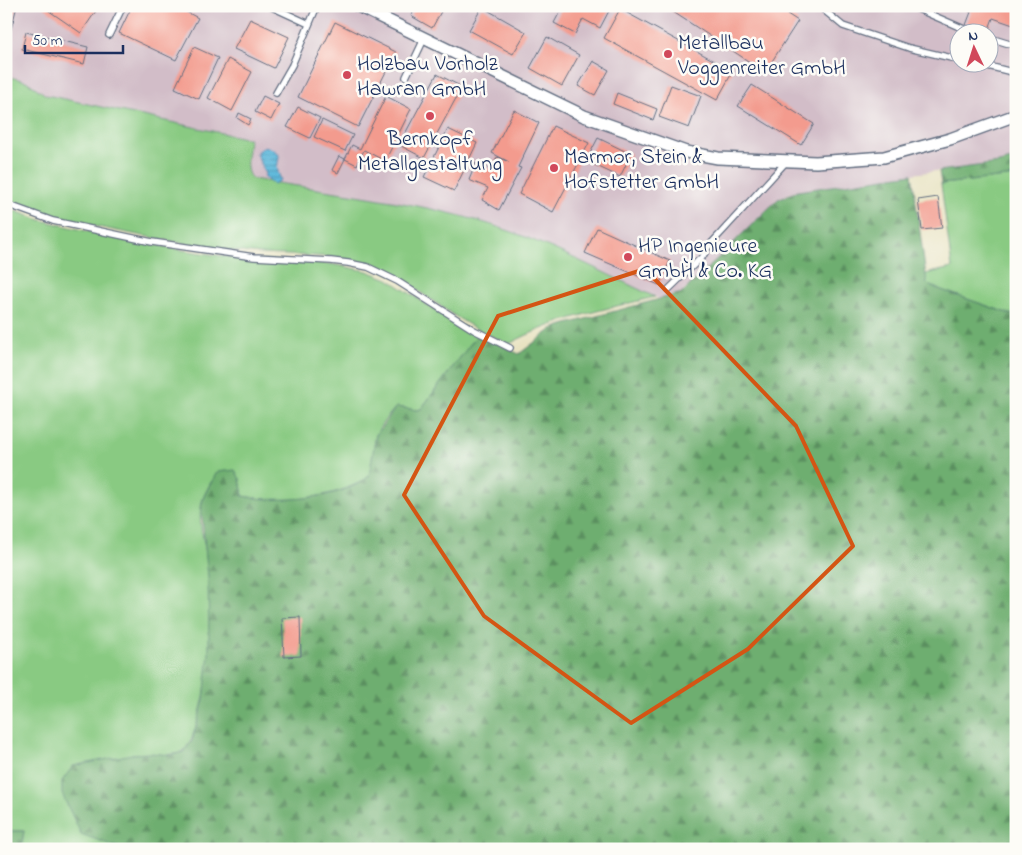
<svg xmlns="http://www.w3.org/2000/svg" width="1022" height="855" viewBox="0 0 1022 855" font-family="'Indie Flower',sans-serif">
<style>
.industrial{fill:#d2bdc8;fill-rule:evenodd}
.green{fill:#89ca82;stroke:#527c70}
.forest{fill:url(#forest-firs);stroke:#446e67}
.water{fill:url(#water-rules);stroke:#3c749d}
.building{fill:#f39b8e}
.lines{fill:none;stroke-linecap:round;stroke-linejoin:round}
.service-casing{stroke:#636e81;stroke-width:8}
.minor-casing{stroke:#636e81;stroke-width:14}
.service{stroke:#fff;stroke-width:5.5}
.minor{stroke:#fff;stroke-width:11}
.marked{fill:none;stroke:#d45514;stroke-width:4;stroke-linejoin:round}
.poi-dot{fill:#d1495b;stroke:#fdfcf7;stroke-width:2}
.labels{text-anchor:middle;stroke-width:5;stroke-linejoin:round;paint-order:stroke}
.poi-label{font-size:22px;fill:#1b2f5e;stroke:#fdfcf7;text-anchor:start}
</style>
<defs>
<pattern id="forest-firs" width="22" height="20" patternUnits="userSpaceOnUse" patternTransform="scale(1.25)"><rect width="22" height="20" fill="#6eae70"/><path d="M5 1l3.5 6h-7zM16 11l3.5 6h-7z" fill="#5a8e5f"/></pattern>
<pattern id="water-rules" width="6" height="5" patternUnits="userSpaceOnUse" patternTransform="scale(1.25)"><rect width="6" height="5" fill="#5eb9dc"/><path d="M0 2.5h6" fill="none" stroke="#4d97b6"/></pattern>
</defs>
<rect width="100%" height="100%" fill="#fdfcf7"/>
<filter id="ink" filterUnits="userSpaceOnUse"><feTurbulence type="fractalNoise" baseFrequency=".02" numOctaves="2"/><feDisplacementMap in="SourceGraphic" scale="10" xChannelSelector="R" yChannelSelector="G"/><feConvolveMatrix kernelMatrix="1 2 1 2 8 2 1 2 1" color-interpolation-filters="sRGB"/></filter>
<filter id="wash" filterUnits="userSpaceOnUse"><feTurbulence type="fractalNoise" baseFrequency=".0096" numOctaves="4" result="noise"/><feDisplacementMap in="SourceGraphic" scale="20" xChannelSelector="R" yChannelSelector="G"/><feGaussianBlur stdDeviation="1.12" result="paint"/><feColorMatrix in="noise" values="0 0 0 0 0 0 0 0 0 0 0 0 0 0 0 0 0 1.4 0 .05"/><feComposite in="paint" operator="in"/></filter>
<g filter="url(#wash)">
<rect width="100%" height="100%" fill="#e8e3c2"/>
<!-- industrial -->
<path class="industrial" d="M6,6h1010v153l-17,4 -102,13 -99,15 -10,3 -14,9 -92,90 -21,7 -123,-57 -46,-18 -46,-12 -74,-15 -119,-19 -4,-2 -2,-5 2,-33 -203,-44 -8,-4 -6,-6 -18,-8 -8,-1zM960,32h30v30h-30z"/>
<!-- green -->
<g class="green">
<path d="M6,76l20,5 20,14 203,44c0,12 -7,33 4,40 78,13 164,22 239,46 56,18 110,47 163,72 -50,12 -100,22 -146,47 -19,-8 -39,-18 -57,-30 -30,-20 -59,-44 -96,-53 -30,-7 -63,-5 -94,-7 -47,-4 -93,-13 -139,-22 -40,-8 -80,-15 -117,-32z"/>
<path d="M1016,176v140l-86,-30 -3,-3 -2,-9 27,-6 -11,-84z"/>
<path d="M6,208l35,12 62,15 79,15 55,8 94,6 36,7 21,8 61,40 29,15 -57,75 -4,1 -21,-3c-7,8 -16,18 -20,28 -4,11 0,33 -7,42 -4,4 -11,6 -17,9 -33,14 -74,17 -109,10l-3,-17 -29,3c-4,8 -9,16 -10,25 -3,17 4,36 6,53 5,54 7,114 -11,166 -3,9 -6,21 -15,26 -8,5 -37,1 -49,2l-12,93 2,2h-101l3,-18h-18z"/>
</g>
<!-- forest -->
<g class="forest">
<path d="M1016,159v17l-75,8 -2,-13 60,-8z"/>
<path d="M912,174l15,109 3,3 86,30v533h-894l-41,-15 -19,-40v-13l11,-15 59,-12 18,-1 22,2 11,-3 9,-11 12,-42 5,-46 -1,-76 -7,-70 3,-11 13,-24 18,-2 5,9 3,17c33,7 99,4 126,-20l7,-41 20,-28 21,3 4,-1 57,-75 41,20 33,-25 11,-4 119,-32 92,-90 4,-4 20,-8z"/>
<path d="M6,831h18l-3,18h-15z"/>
</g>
<!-- water -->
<path class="water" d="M265,146c23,8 10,12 13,26 1,3 2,5 3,8l-7,4 -9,-7c0,-10 -8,-16 -8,-25z"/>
<g id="blocks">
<!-- building -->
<g class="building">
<path d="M6,6h11l-10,39h-1z"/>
<path d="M42,6h53l3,2 -17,25z"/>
<path d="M132,6h43l23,12 -22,42 -57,-27z"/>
<path d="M417,6h27l-12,22 -21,-12z"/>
<path d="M563,6h46l2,1 -11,21 -17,-9 -8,15 -21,-11z"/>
<path d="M664,6h111l23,15 -33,51z"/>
<path d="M958,6h58v20l-23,-8 -5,14h-3l-19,-7 5,-13z"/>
<path d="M482,7l44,25 -13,22 -44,-24z"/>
<path d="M620,9l113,62 -16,29 -113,-62z"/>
<path d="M250,19l39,18 -15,31 -40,-19z"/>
<path d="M335,22l61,30 -38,75 -60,-30z"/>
<path d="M26,32l62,15 -4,17 -62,-15z"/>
<path d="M547,37l32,18 -17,31 -32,-18z"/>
<path d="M194,47l24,11 -19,41 -24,-11z"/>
<path d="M228,59l24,13 -20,39 -24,-13z"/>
<path d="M593,61l16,9 -14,25 -17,-9z"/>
<path d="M437,74l25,13 -38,71 -25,-13z"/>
<path d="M671,85l30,11 -12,32 -30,-11z"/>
<path d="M752,85l62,39 -13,21 -63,-39z"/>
<path d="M617,93l40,16 -4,11 -40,-16z"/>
<path d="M263,96l16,8 -8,16 -16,-8z"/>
<path d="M386,96l25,13 -26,52 -21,-11 -7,15 -12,-6 -7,14 -6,-3 7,-14 6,3 7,-14 8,4z"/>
<path d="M298,107l22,11 -10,20 -23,-11z"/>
<path d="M514,110l25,13 -21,44 3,1 -22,42 -17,-10 6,-12 -19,-8 7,-17 16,7 5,-13 12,5 -17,-9z"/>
<path d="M239,113l12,6 -3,6 -11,-7z"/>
<path d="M322,120l31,15 -8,16 -31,-14z"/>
<path d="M553,126l36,17 -36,69 -34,-18z"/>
<path d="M448,129l29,14 -23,48 -30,-14z"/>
<path d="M598,138l33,16 -11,23 -34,-16z"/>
<path d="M938,197l4,31 -20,2 -4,-30z"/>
<path d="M597,228l73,33 -11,24 -74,-32z"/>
<path d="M300,617l1,39 -17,1 -2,-39z"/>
</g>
</g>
</g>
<g filter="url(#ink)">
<use href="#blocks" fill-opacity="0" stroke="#636e81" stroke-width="1"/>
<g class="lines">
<!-- service casing -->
<g class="service-casing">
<g id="service">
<path d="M270,6l39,18"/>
<path d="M819,6l24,20 66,22 51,12"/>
<path d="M911,6l60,26"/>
<path d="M109,35l14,-29"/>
<path d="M990,38l26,8"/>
<path d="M972,62l44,11"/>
<path d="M406,77l18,-38"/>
<path d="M276,93l16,-28 25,-59"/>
<path d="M6,204l47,17 99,21 102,15 77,4 17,2 20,4 29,14 77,49 36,18"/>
<path d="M669,289l34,-33 5,-9 78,-85"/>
</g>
</g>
<!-- minor casing -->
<g class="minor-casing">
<path id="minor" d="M358,6l226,110 102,36 32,6 98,4 68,-5 66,-18 66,-24"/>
</g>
<!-- service -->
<use href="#service" class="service"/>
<!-- minor -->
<use href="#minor" class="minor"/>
</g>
</g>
<!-- marked area -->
<path class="marked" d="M645,269l151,157 57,120 -105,103 -117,74 -147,-107 -80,-121 94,-179z"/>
<!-- markers -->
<g class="poi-dot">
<circle cx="668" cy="54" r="5"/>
<circle cx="347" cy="75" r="5"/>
<circle cx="430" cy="116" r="5"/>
<circle cx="554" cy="168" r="5"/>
<circle cx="628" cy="257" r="5"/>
</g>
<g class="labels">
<!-- poi labels -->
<g class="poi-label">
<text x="678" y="49">Metallbau<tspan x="678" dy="25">Voggenreiter GmbH</tspan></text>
<text x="357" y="70">Holzbau Vorholz<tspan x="357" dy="25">Hawran GmbH</tspan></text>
<text x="430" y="145" text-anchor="middle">Bernkopf<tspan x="430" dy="25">Metallgestaltung</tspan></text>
<text x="564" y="163">Marmor, Stein &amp;<tspan x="564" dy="25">Hofstetter GmbH</tspan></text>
<text x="638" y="252">HP Ingenieure<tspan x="638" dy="25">GmbH &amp; Co. KG</tspan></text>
</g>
</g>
<!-- margin -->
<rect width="1022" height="855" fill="none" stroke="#fdfcf7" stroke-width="25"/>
<!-- north arrow -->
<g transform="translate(974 48) rotate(356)"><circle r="24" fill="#fdfcf7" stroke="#a3aaba"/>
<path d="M0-4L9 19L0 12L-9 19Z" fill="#d1495b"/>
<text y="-8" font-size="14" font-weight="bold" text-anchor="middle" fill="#1b2f5e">N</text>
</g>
<!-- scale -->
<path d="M25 45v8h98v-8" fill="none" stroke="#1b2f5e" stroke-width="2.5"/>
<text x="32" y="45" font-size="15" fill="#1b2f5e" stroke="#fdfcf7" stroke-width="4" paint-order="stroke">50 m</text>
</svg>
